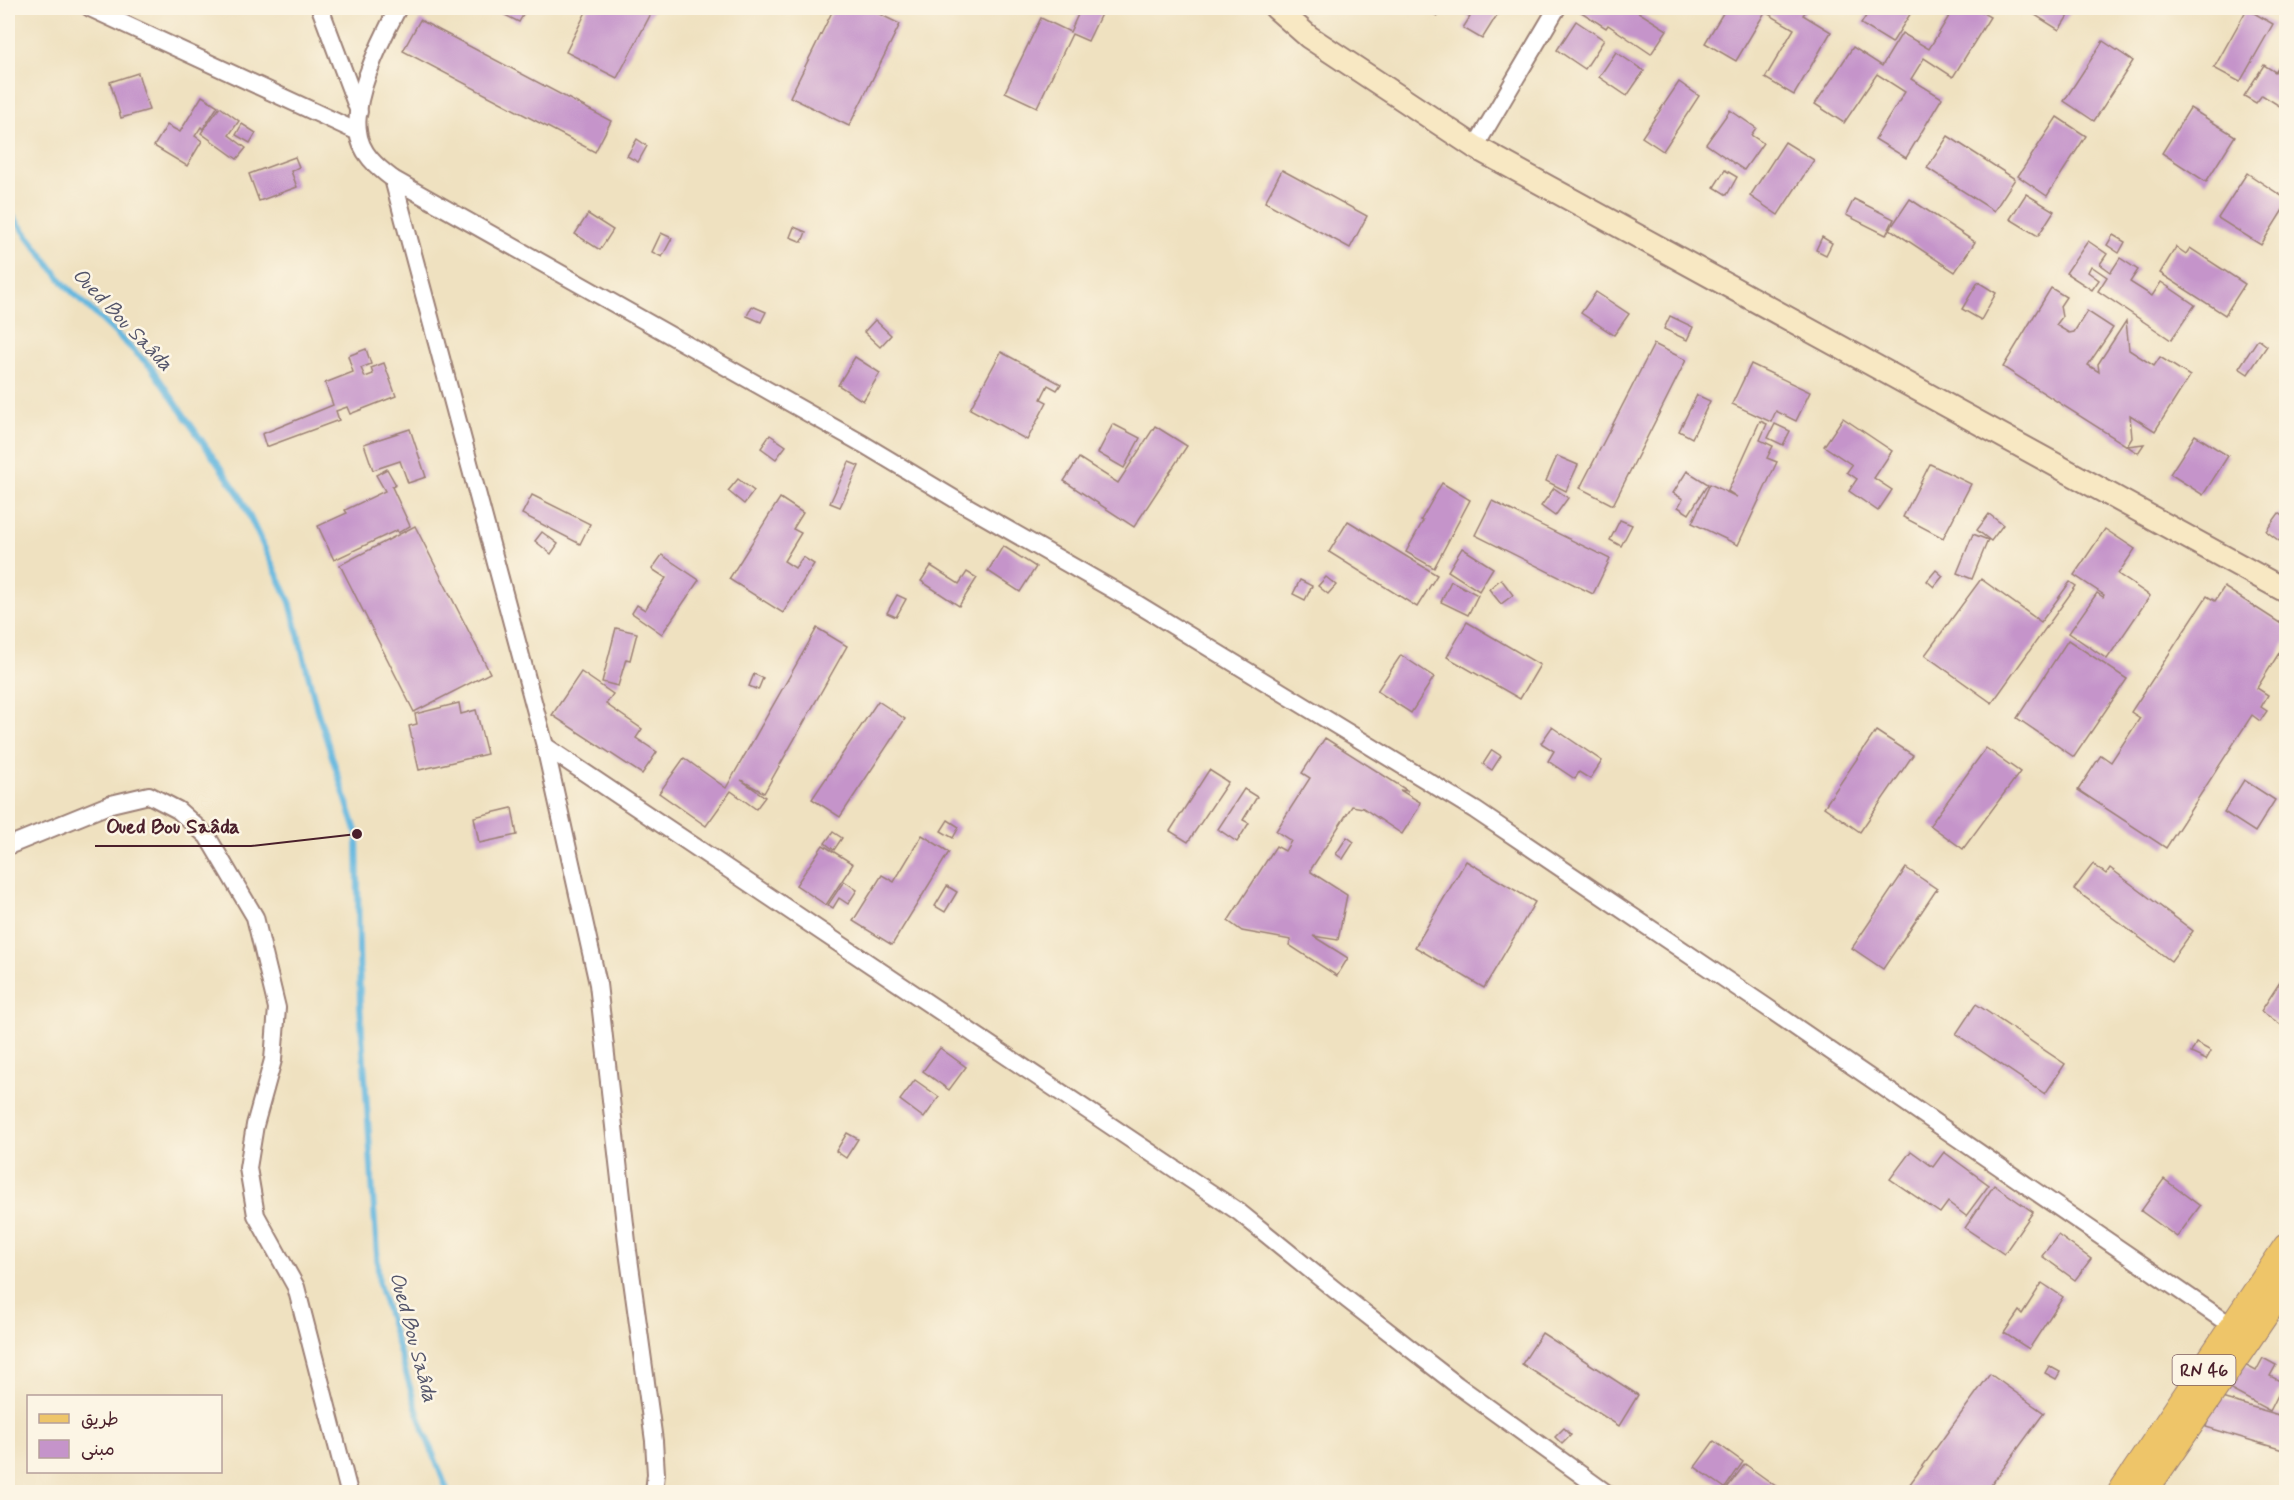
<svg xmlns="http://www.w3.org/2000/svg" width="2294" height="1500" viewBox="0 0 2294 1500" font-family="Mynerve,'Playpen Sans Arabic',sans-serif">
<style>
.lines{fill:none;stroke-linecap:round;stroke-linejoin:round}
.stream{stroke:#63b7df;stroke-width:6}
.building{fill:#c594ca}
.minor-casing{stroke:#9c8076;stroke-width:20}
.secondary-casing{stroke:#9c8076;stroke-width:26}
.primary-casing{stroke:#9c8076;stroke-width:28}
.minor{stroke:#fff;stroke-width:16}
.secondary{stroke:#f8e8c3;stroke-width:22}
.primary{stroke:#eec569;stroke-width:26}
.labels{text-anchor:middle;stroke-width:5;stroke-linejoin:round;paint-order:stroke}
.shield{fill:#fcf5e5;stroke:#7f5f63;stroke-width:1.5}
.shield-label{font-size:18px;font-weight:bold;fill:#4a1f2b}
.water-label{font-size:21px;font-style:italic;fill:#53546a;stroke:#fcf5e5}
.leader{fill:none;stroke:#4a1f2b;stroke-width:2}
.callout-dot{fill:#4a1f2b;stroke:#fcf5e5;stroke-width:2}
.callout-label{font-size:21px;text-anchor:middle;font-weight:bold;fill:#4a1f2b;stroke:#fcf5e5;stroke-width:5;stroke-linejoin:round;paint-order:stroke}
</style>
<rect width="100%" height="100%" fill="#fcf5e5"/>
<filter id="ink" filterUnits="userSpaceOnUse"><feTurbulence type="fractalNoise" baseFrequency=".0167" numOctaves="2"/><feDisplacementMap in="SourceGraphic" scale="12" xChannelSelector="R" yChannelSelector="G"/><feConvolveMatrix kernelMatrix="1 2 1 2 8 2 1 2 1" color-interpolation-filters="sRGB"/></filter>
<filter id="wash" filterUnits="userSpaceOnUse"><feTurbulence type="fractalNoise" baseFrequency=".008" numOctaves="4" result="noise"/><feDisplacementMap in="SourceGraphic" scale="24" xChannelSelector="R" yChannelSelector="G"/><feGaussianBlur stdDeviation="1.35" result="paint"/><feColorMatrix in="noise" values="0 0 0 0 0 0 0 0 0 0 0 0 0 0 0 0 0 1.4 0 .05"/><feComposite in="paint" operator="in"/></filter>
<g filter="url(#wash)">
<rect width="100%" height="100%" fill="#efe1c0"/>
<g class="lines">
<!-- stream -->
<path class="stream" d="M8,210l58,76 84,80 90,130 50,106 27,108 40,124 3,169 19,281 42,139 27,69"/>
</g>
<g id="blocks">
<!-- building -->
<g class="building">
<path d="M491,8h36l-8,14z"/>
<path d="M588,8h66l-37,70 -51,-26z"/>
<path d="M834,8h33l33,16 -51,102 -59,-29z"/>
<path d="M1081,8h10l11,4 -14,29 -16,-7 -35,73 -32,-15 36,-74 29,14z"/>
<path d="M1424,8h18l-5,8z"/>
<path d="M1455,8h30l12,7 -15,24 -19,-11 7,-11z"/>
<path d="M1575,8h57l35,22 -16,24 -43,-29 -2,3z"/>
<path d="M1726,8h82l-5,7 28,17 -37,63 -29,-17 29,-49 -29,-17 -29,49 -31,-18z"/>
<path d="M1871,8h43l-22,35 -31,-19z"/>
<path d="M1954,8h20l16,9 -37,60 -29,-19 -13,21 31,19 -36,60 -31,-19 30,-47 -28,-18 -33,49 -29,-19 38,-57 29,19 20,-33 27,16z"/>
<path d="M2024,8h49l-14,22z"/>
<path d="M2247,9l26,15 -33,58 -26,-14z"/>
<path d="M420,20l191,101 -16,31 -192,-101z"/>
<path d="M1576,21l28,19 -19,29 -28,-19z"/>
<path d="M2103,41l30,20 -39,60 -30,-20z"/>
<path d="M1616,52l28,19 -17,25 -28,-19z"/>
<path d="M2286,55v55l-24,-15 -6,8 -12,-7 20,-31 11,7z"/>
<path d="M138,73l11,37 -28,8 -11,-36z"/>
<path d="M1679,82l20,14 -36,55 -21,-14z"/>
<path d="M202,96l16,10 -15,23 -2,-2 -6,9 7,5 -15,25 -33,-20 13,-21 13,7z"/>
<path d="M220,107l19,14 -10,14 17,13 -9,11 -36,-26z"/>
<path d="M2190,108l45,28 -29,46 -44,-29z"/>
<path d="M1730,110l26,18 -5,7 12,8 -19,27 -38,-26z"/>
<path d="M2057,117l29,19 -39,60 -29,-20z"/>
<path d="M242,124l14,9 -6,10 -14,-8z"/>
<path d="M1948,136l67,43 -21,32 -67,-43z"/>
<path d="M637,139l10,7 -9,16 -11,-6z"/>
<path d="M1785,142l29,18 -36,55 -28,-19z"/>
<path d="M295,157l4,10 -8,4 6,16 -38,14 -10,-27z"/>
<path d="M1282,170l85,46 -17,32 -85,-46z"/>
<path d="M1725,170l12,7 -10,18 -13,-8z"/>
<path d="M2247,173l39,26v6l-25,40 -43,-27z"/>
<path d="M2026,194l28,17 -16,25 -28,-17z"/>
<path d="M1854,199l40,20 -8,16 -40,-20z"/>
<path d="M1910,199l65,43 -20,30 -65,-43z"/>
<path d="M588,214l25,16 -13,20 -25,-16z"/>
<path d="M794,227l12,5 -4,10 -12,-5z"/>
<path d="M661,233l11,5 -10,19 -10,-5z"/>
<path d="M2113,235l12,7 -6,11 -12,-8z"/>
<path d="M1822,237l10,6 -6,12 -10,-5z"/>
<path d="M2088,241l19,13 -7,10 11,8 9,-14 18,12 -8,12 22,14 9,-14 34,23 -24,35 -73,-49 9,-14 -16,-11 -3,6 11,8 -7,10 -26,-17z"/>
<path d="M2176,247l10,7 4,-6 55,36 -20,31 -65,-42z"/>
<path d="M1978,282l18,11 -15,27 -19,-11z"/>
<path d="M2051,288l15,9 -6,9 2,11 -6,8 13,8 5,-1 13,-21 26,17 -25,37 11,7 -1,-8 28,-43 3,29 25,16 6,-9 30,19 -35,55 -25,-16 2,23 -5,8 17,-2 -6,9 -135,-86z"/>
<path d="M1596,292l33,22 -15,21 -33,-22z"/>
<path d="M752,306l14,6 -5,10 -14,-6z"/>
<path d="M1670,316l23,11 -6,13 -23,-11z"/>
<path d="M875,320l16,15 -11,12 -16,-15z"/>
<path d="M2258,339l9,7 -19,28 -9,-6z"/>
<path d="M1654,344l32,16 -73,145 -33,-17z"/>
<path d="M366,349l5,15 -10,4 4,9 8,-3 -2,-6 13,-5 12,33 -46,18 -3,-7 -11,4 3,9 -73,27 -4,-13 71,-29 -8,-22 28,-11 -5,-16z"/>
<path d="M1001,352l60,32 -4,6 -9,-5 -7,14 6,3 -20,38 -57,-31z"/>
<path d="M855,357l25,16 -17,28 -25,-16z"/>
<path d="M1751,364l59,28 -14,29 -20,-10 -5,11 -39,-18z"/>
<path d="M1697,395l13,6 -18,37 -13,-7z"/>
<path d="M1843,418l49,33 -18,27 18,12 -14,21 -29,-20 8,-12 -10,-7 5,-7 -28,-19z"/>
<path d="M1760,421l7,3 -7,16 13,6 -6,12 10,4 -39,83 -46,-22 18,-39 27,13 -9,-6z"/>
<path d="M1113,424l27,14 -16,30 -26,-15z"/>
<path d="M1775,424l15,7 -7,14 -15,-7z"/>
<path d="M1155,426l32,20 -53,81 -70,-46 15,-23 39,25z"/>
<path d="M410,429l16,48 -18,6 -8,-22 -27,9 -9,-26z"/>
<path d="M770,435l16,11 -10,13 -15,-11z"/>
<path d="M2195,435l33,21 -25,39 -33,-21z"/>
<path d="M1557,456l21,9 -12,26 -20,-10z"/>
<path d="M849,462l10,4 -19,41 -10,-4z"/>
<path d="M1930,464l41,20 -28,54 -40,-21z"/>
<path d="M387,469l9,16 -4,2 18,39 -12,7 -1,-3 -63,30 -16,-34 29,-13 -2,-3 40,-19 -9,-16z"/>
<path d="M1687,471l21,13 -19,30 -11,-7 5,-8 -10,-6z"/>
<path d="M738,479l16,12 -10,13 -16,-13z"/>
<path d="M1442,483l28,17 -36,68 -28,-16 17,-31 -2,-1z"/>
<path d="M1554,488l14,10 -13,18 -14,-10z"/>
<path d="M532,495l58,29 -10,20 -58,-30z"/>
<path d="M780,498l23,15 -10,16 8,4 -17,28 11,7 8,-11 11,7 -31,49 -54,-34z"/>
<path d="M1492,501l118,58 -17,35 -118,-59z"/>
<path d="M2279,513l7,5v18l-4,7 -16,-12z"/>
<path d="M1989,514l14,11 -12,16 -14,-11z"/>
<path d="M1620,520l12,5 -11,21 -11,-6z"/>
<path d="M1348,521l89,54 -20,32 -88,-55z"/>
<path d="M415,526l75,147 -76,39 -74,-147z"/>
<path d="M2105,529l30,20 -17,25 32,22 -43,63 -38,-26 28,-40 6,4 1,-2 -30,-20z"/>
<path d="M542,532l16,12 -7,10 -16,-13z"/>
<path d="M1973,534l15,6 -16,39 -15,-6z"/>
<path d="M1003,546l33,21 -16,25 -32,-21z"/>
<path d="M1462,548l31,20 -14,23 -31,-20z"/>
<path d="M662,555l37,25 -37,54 -30,-21 5,-8 8,5 21,-32 -14,-9z"/>
<path d="M931,566l28,18 8,-12 10,6 -18,28 -38,-25z"/>
<path d="M1936,570l7,6 -9,11 -7,-6z"/>
<path d="M1326,577l10,8 -8,9 -10,-8z"/>
<path d="M1501,579l12,16 -12,9 -12,-15z"/>
<path d="M1981,579l60,43 29,-40 6,4 -84,117 -67,-48z"/>
<path d="M1300,580l12,6 -7,14 -12,-6z"/>
<path d="M1451,581l27,14 -10,20 -27,-13z"/>
<path d="M2224,587l62,40v15l-29,46 11,7 -7,12 6,4 -7,10 -8,-6 -86,133 -88,-58 23,-35 10,7 29,-44 -9,-6 76,-116 8,5z"/>
<path d="M897,595l9,4 -10,18 -9,-4z"/>
<path d="M1467,622l73,43 -20,34 -73,-42z"/>
<path d="M616,628l21,5 -7,27 -4,-1 -8,27 -16,-4z"/>
<path d="M817,628l30,18 -83,147 -23,-13 24,17 -9,12 -25,-18 -25,35 -47,-33 25,-35 42,30z"/>
<path d="M2068,640l59,39 -53,78 -57,-39z"/>
<path d="M1401,655l33,22 -23,36 -34,-22z"/>
<path d="M581,672l32,22 -7,10 36,25 -6,9 21,14 -15,22 -90,-59z"/>
<path d="M754,674l9,4 -5,12 -9,-4z"/>
<path d="M878,701l27,18 -65,98 -28,-18z"/>
<path d="M459,703l2,11 15,-4 11,44 -68,16 -10,-44 8,-2 -2,-10z"/>
<path d="M1552,727l50,34 -12,18 -11,-7 -4,7 -27,-18 6,-10 -13,-8z"/>
<path d="M1876,731l37,24 -53,77 -36,-25z"/>
<path d="M1325,738l83,53 -8,-1 20,12 -2,7 -16,25 -39,-26 -11,-2 -41,63v3l36,23 -9,45 -25,-4 35,22 -11,18 -48,-31 2,-5 -49,-9 -14,-10 48,-75 9,5 6,-10 -15,-10 34,-53 -8,-5z"/>
<path d="M1986,748l34,24 -57,77 -33,-24z"/>
<path d="M1492,750l9,6 -9,14 -9,-6z"/>
<path d="M1209,770l19,12 -40,60 -18,-11z"/>
<path d="M2244,780l31,20 -20,32 -31,-20z"/>
<path d="M1244,789l13,8 -14,23 6,3 -12,19 -19,-13z"/>
<path d="M512,808l5,27 -38,8 -5,-26z"/>
<path d="M948,820l11,7 -6,11 -12,-7z"/>
<path d="M833,832l9,6 -8,12 -9,-7z"/>
<path d="M922,835l27,17 -57,93 -39,-24 29,-46 12,7z"/>
<path d="M1347,837l7,5 -11,17 -7,-5z"/>
<path d="M823,845l30,19 -27,41 -30,-20z"/>
<path d="M1466,861l69,41 -51,86 -69,-41z"/>
<path d="M2093,864l13,10 4,-6 83,63 -22,30 -97,-72z"/>
<path d="M1906,868l31,21 -54,80 -31,-21z"/>
<path d="M844,881l13,9 -9,14 -9,-6 -6,10 -5,-3z"/>
<path d="M947,886l10,6 -12,20 -10,-6z"/>
<path d="M2286,973v55l-25,-17z"/>
<path d="M1976,1004l89,60 -20,30 -89,-60z"/>
<path d="M2196,1043l15,8 -5,9 -15,-7z"/>
<path d="M940,1048l26,19 -17,23 -26,-19z"/>
<path d="M915,1080l24,17 -15,21 -24,-18z"/>
<path d="M847,1133l11,6 -12,19 -10,-7z"/>
<path d="M1911,1151l22,16 11,-15 45,33 -23,31 -18,-14 -8,11 -50,-34z"/>
<path d="M2164,1179l36,27 -23,31 -36,-26z"/>
<path d="M1994,1185l39,27 -29,42 -39,-26z"/>
<path d="M2058,1235l33,24 -16,21 -33,-24z"/>
<path d="M2042,1283l21,14 -34,52 -25,-16 15,-22 3,3z"/>
<path d="M1542,1333l96,62 -19,31 -97,-62z"/>
<path d="M2263,1358l13,7 -6,11 14,7 -14,28 -41,-22 14,-25 13,7z"/>
<path d="M2049,1366l11,6 -4,7 -11,-6z"/>
<path d="M1990,1374l54,39 -58,79h-82z"/>
<path d="M2215,1396l71,21v22l-3,11 -77,-23z"/>
<path d="M1564,1428l7,7 -9,9 -7,-7z"/>
<path d="M1714,1441l29,21 -18,26 -30,-21z"/>
<path d="M1745,1464l39,28h-60z"/>
</g>
</g>
</g>
<g filter="url(#ink)">
<use href="#blocks" fill-opacity="0" stroke="#9c8076" stroke-width="1.5"/>
<g class="lines">
<!-- minor casing -->
<g class="minor-casing">
<g id="minor">
<path d="M90,8l268,124"/>
<path d="M320,8l39,104"/>
<path d="M398,8c-16,30 -45,89 -40,123 2,22 19,36 35,48l470,265 100,60 163,93 349,213 290,196 474,325"/>
<path d="M1475,147l82,-139"/>
<path d="M393,179l152,567 53,238 30,267 26,190 2,33 -2,18"/>
<path d="M545,746l694,466 96,78 122,95 148,107"/>
<path d="M8,846l103,-42 38,-9 29,15 29,26 48,81 22,91 -4,52 -18,65 -7,43 8,47 40,72 53,205"/>
</g>
</g>
<!-- secondary casing -->
<g class="secondary-casing">
<path id="secondary" d="M1276,8l33,29 166,110 811,444"/>
</g>
<!-- primary casing -->
<g class="primary-casing">
<g id="primary">
<path d="M2121,1492l165,-245"/>
<path d="M2144,1492l142,-208"/>
</g>
</g>
<!-- minor -->
<use href="#minor" class="minor"/>
<!-- secondary -->
<use href="#secondary" class="secondary"/>
<!-- primary -->
<use href="#primary" class="primary"/>
</g>
</g>
<g class="labels">
<!-- shield labels -->
<rect class="shield" x="2172.5" y="1355" width="63" height="30" rx="4.5"/>
<g class="shield-label">
<text x="2204" y="1376">RN 46</text>
</g>
<!-- water labels -->
<g class="water-label">
<text transform="translate(123 319) rotate(46)" y="7">Oued Bou Saâda</text>
<text transform="translate(414 1337) rotate(75)" y="7">Oued Bou Saâda</text>
</g>
</g>
<!-- callouts -->
<path class="leader" d="M357 834L251 846H95"/>
<circle class="callout-dot" cx="357" cy="834" r="6"/>
<g class="callout-label">
<text x="173" y="833">Oued Bou Saâda</text>
</g>
<!-- margin -->
<rect width="2294" height="1500" fill="none" stroke="#fcf5e5" stroke-width="30"/>
<!-- legend -->
<rect x="27" y="1395" width="195" height="78" fill="#fcf5e5" stroke="#b59f9b" stroke-width="1.5"/>
<rect x="39" y="1414" width="30" height="9" fill="#eec569" stroke="#b59f9b" stroke-width="1.5"/>
<text x="81" y="1425" font-size="18" fill="#4a1f2b">طريق</text>
<rect x="39" y="1440" width="30" height="18" fill="#c594ca" stroke="#b59f9b" stroke-width="1.5"/>
<text x="81" y="1455" font-size="18" fill="#4a1f2b">مبنى</text>
</svg>
